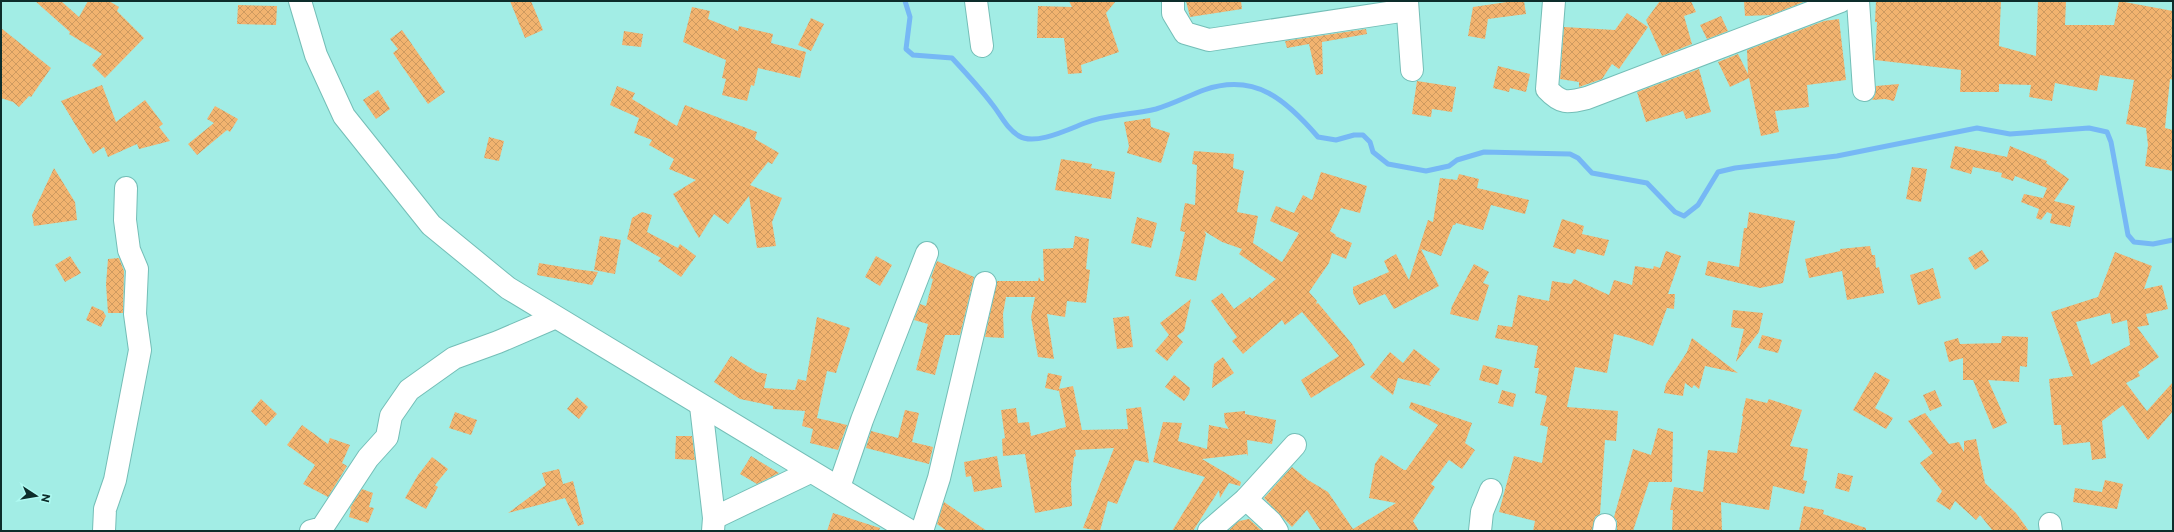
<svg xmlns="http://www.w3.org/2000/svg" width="2174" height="532" viewBox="0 0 2174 532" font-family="Commissioner,sans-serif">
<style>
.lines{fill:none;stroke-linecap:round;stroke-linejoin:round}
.stream{stroke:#76b8f5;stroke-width:5}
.building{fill:url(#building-cross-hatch);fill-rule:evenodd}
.minor-casing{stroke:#74beb7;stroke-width:24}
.minor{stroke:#fff;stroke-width:22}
</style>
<defs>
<pattern id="building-cross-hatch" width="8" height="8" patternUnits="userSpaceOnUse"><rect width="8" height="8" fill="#f2b36f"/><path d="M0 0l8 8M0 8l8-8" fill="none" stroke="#ce9a60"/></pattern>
</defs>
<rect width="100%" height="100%" fill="#a2ede5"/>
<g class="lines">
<!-- stream -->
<path class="stream" d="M905,1l5,16 -4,32 7,6 39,3c14,15 28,30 40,46 9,11 14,24 27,32 16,10 50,-7 66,-13 23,-9 48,-8 71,-14 17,-5 32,-13 48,-19 52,-18 83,11 114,47l18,3 18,-5h9l7,7 3,10 15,12 38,7 23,-5 8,-6 27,-8 86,2 8,4 14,15 55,10 28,29 9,4 14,-11 20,-33 17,-4 102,-12 140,-28 33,6 79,-6 18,4 4,10 17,93 6,7 19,2 20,-4"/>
</g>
<!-- building -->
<g class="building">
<path d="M35,1h26l18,16 9,-16h21l10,6 -2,4 27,27 -39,40 -13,-13 10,-11 -33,-20 1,-2z"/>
<path d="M510,1h21l12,29 -18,8z"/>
<path d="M1069,1h47l-10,12 13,39 -38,13 1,8 -14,1 -4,-36h-27l1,-32 34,1z"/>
<path d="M1186,1h55l1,8 -52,8z"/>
<path d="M1514,1h10l2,13 -38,5 -3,20 -17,-3 5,-29z"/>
<path d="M1660,1h31l5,11 -12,4 8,28 -30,12 -16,-36z"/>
<path d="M1744,1h62l-35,14 -26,1z"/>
<path d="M1876,1h125l-2,45 37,10 2,-55h28l-1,24h49l5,-24 54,10v69l-3,-1 -5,49 8,2v41l-28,-5 3,-21 -2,-17 -20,-4 8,-44 -34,-5 -3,16 -42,-8 -3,18 -23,-4 2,-12 -32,-1v8h-39l1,-22 -86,-10 2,-38h-2z"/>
<path d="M238,5l39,1 -1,19 -39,-1z"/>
<path d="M692,7l18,4 -2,8 30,12 1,-5 34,8 -2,9 35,9 -6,26 -42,-10 -4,18 -3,-1 -4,16 -25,-6 4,-16 -4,-1 4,-18 -43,-18z"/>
<path d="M1627,13l21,14 -29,42 -7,-5 -10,15 -23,8v-5l-19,-3 4,-52 51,3z"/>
<path d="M1721,16l7,15 -21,8 -7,-14z"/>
<path d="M811,18l13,6 -13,27 -13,-6z"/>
<path d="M1839,19l7,61 -39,5 2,22 -34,4 4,21 -18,4 -12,-58 -19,9 -12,-25 20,-8 10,20 -1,-24 77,-29z"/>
<path d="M1,28l50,40 -20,29 -2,-1 -10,11 -6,-5 -12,-4z"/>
<path d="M1366,29l1,5 -45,8 1,32 -7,1 -7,-31 -22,4 -2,-7z"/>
<path d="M402,30l43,62 -17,12 -35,-51 5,-4 -8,-10z"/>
<path d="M624,31l19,3 -2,13 -19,-2z"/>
<path d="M1498,66l32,8 -4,18 -16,-4 -1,4 -16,-4z"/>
<path d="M1699,69l12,43 -25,7 -3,-8 -37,11 -9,-30z"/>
<path d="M1417,81l39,6 -4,25 -20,-3 -1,8 -19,-3z"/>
<path d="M1899,84l-5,17 -9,-2 -13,1 3,-5 1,-9z"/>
<path d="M102,85l14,37 29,-22 18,24 -4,3 11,14 -31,8 -2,-5 -29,13 -4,-10 -11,7 -32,-53z"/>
<path d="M617,86l18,7 -3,6 45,27 8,-21 72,27 -2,7 24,14 -7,11 -4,-2 -18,23 32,13 -10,24 4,24 -19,2 -8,-52 -21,28 -14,-10 -15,24 -26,-44 23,-14 -27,-11 5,-10 -25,-14 3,-5 -18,-7 5,-15 -29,-13z"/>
<path d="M378,90l12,19 -14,10 -13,-19z"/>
<path d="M215,106l23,13 -8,13 -3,-2 -30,25 -9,-11 26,-21 -7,-4z"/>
<path d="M1150,118l1,9 19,6 -9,30 -34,-10 2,-7 -5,-24z"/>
<path d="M489,137l15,4 -5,20 -15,-3z"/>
<path d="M1955,146l52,11 3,-11 37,15 -1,2 23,16 -15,22 21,5 -5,21 -20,-4 2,-9 -5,-2 -6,8 -5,-2 3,-9 -18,-7 3,-8 19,4 4,-10 -32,-12 -2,5 -12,-4 1,-4 -29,-6 -2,7 -21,-6z"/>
<path d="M1194,151l40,3 -1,14 11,3 -7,41 21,4 -5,27 29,19 17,-29 -29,-12 6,-15 18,7 9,-18 9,5 9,-28 46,14 -7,27 -19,-5 -11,23 6,4 -1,1 17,7 -6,16 -14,-6 -3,10 -20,29 8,9 -1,3 2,-1 34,41 13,21 -54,33 -10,-18 38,-24 -37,-44 -17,13 -3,-5 -39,34 -11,-13 5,-4 -26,-36 11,-8 12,16 16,-12 2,2 24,-20 -37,-25 3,-5 -20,-7 -18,-11 2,3 -10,47 -21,-5 10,-44 -5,-1 5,-28 10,2 2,-40 -5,-1z"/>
<path d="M1061,159l31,5 -1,4 24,4 -4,27 -56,-9z"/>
<path d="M1912,167l15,2 -6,33 -15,-3z"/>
<path d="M54,168l21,34 2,18 -43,6 -2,-11z"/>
<path d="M1459,174l20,5 -2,9 52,12 -4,14 -34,-9 -8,25 -27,-7 -1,2h-2l-12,31 -20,-7 18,37 -45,23 -9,-15 -26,11 -6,-12v-6l36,-15 -5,-11 12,-7 13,26 19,-60 5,2 7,-44 17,2z"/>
<path d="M642,212l10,3 -5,17 31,16 2,-4 16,12 -15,21 -23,-16 3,-3 -34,-19 5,-21z"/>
<path d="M1749,212l46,9 -12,62 -23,5 -55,-13 3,-14 31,6 5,-39h3z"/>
<path d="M1137,217l20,6 -6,25 -20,-5z"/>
<path d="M1562,219l22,7 -2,8 27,6 -5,16 -27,-7 -2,5 -22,-7z"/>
<path d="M600,236l21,4 -6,34 -21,-4z"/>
<path d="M1075,236l14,3 -3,30 4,1 -4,33 -19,-2 -2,16 -18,-3 7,45 -16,-2 -7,-40 4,-20h-29l-3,17 1,24 -19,-1 12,-56h41l1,-4 2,4h3l-1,-32 30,-1z"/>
<path d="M1870,246l2,9h3l1,13 3,-1 5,26 -37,7 -5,-29 -33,7 -4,-19 35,-8v-2z"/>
<path d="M1982,250l7,11 -14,9 -7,-12z"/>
<path d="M1666,251l15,5 -13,38h7l-1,15 -7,-1 -14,38 -23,-8 -16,-4 -7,39 -32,-6 -8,40 51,4 -2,30 -11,-1 -5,74 -5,3 -3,14h-59l2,-10 -36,-9 15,-56 28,7 6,-36 -8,-2 7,-29 -12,-3 4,-25h-5l4,-22 -43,-8 3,-13 14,2 6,-32 31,6 3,-20 19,3 3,-5 35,16 5,-15 18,5 3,-19 18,3 1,-3 6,2z"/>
<path d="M2115,252l37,14 -8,23 18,-4 6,24 -22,5 3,11 -12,2 22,30 -21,15 2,4 -14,7 21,28 26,-29v29l-25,29 -25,-35 -21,16 4,37 -14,2 -2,-18 -27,3 -2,-20h-7l-5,-46 24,-3 -22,-64 47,-15zM2110,313l2,11 15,-4 3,25 -39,20 -15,-43z"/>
<path d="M70,256l11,17 -16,9 -10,-17z"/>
<path d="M876,256l16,9 -12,21 -15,-9z"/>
<path d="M119,258l5,13 -1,42h-15l-2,-29 2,-25z"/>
<path d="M937,261l37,16 -14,58h-15l-10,40 -19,-5 12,-46 -14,-4 6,-16 6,2 7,-27 -2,-1z"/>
<path d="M539,263l36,6 23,3 -6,13 -55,-10z"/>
<path d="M1474,264l15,8 -6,11 6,2 -11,36 -28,-7 2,-8z"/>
<path d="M1933,268l8,30 -23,7 -8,-30z"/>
<path d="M1191,299l-7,32 -7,5 6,6 -16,19 -12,-10 14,-16 -9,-12z"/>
<path d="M92,306l11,5 3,5 -5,11 -15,-7z"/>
<path d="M1733,310l30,3 -4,19 -23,30 8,-33 -13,-2z"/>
<path d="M1129,316l4,31 -16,2 -4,-31z"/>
<path d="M817,317l33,11 -14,45 -9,-2 -10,47 30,7 -9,25 -28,-7 3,-14 -11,-3 3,-15 -32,-2v-3l-33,-7 -26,-17 17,-26 26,16 10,2 -3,14 31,2 3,-11 8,2z"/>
<path d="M1762,335l20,5 -4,13 -20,-5z"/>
<path d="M2002,336l26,1 -1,30 -7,-1 -1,16 -31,-2 19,43 -14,6 -20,-49h-10v-22l-14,4 -5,-20 14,-4 2,6 41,-1z"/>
<path d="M1692,338l46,35 -33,-7 -6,23 -5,-4 -2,3 -7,-5 -2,13 -19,-3 2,-9 21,-32z"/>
<path d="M1414,349l26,20 -11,15 2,2 -33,-8 -5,17 -23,-18 20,-25 13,11z"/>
<path d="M1223,357l11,16 -22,15 2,-24z"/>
<path d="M1483,365l19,5 -4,15 -19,-5z"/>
<path d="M1875,372l15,8 -15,28 18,10 -7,11 -33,-19z"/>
<path d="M1048,373l14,3 -3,13 14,-3 9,44 46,-1 -2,-20 15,-2 8,56 -14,-3 -18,44 -9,-3 -8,30 -17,-3 31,-80 -39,2 1,6 -2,1 -3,27 1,22 -37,7 -10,-59 -22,2 -1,-17 3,-1 -4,-28 15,-2 2,15 11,-1 2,14 35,-9 -7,-36 -14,-3z"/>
<path d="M1174,375l16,13 -1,6 -5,7 -19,-14z"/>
<path d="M1502,390l14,4 -3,13 -15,-4z"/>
<path d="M1935,390l7,16 -12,5 -7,-16z"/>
<path d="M577,397l11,10 -9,12 -12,-10z"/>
<path d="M1746,398l21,5 2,-4 33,11 -12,36 18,3 -5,31 4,1 -3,13 -31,-8 -4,24 -48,-8 1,29h-50l1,-21h-3l4,-23 29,5 5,-42 29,3 6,-37h-1z"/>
<path d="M261,399l16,15 -11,12 -15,-15z"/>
<path d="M1411,402l61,21 -7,20 10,7 -13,19 -13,-9 -18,24 4,3 -22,34 6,10h-98l-14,-21 -15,17 -28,-29 28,-31 16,13 20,12 25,37 43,-26 -27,-5 6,-34 6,-9 23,15h2l32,-45 -29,-17z"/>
<path d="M905,410l14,3 -7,29 21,5 -4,17 -63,-16 5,-17 27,7z"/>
<path d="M1245,411v3l31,6 -4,24 -25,-4 1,16 -1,-2 -45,5 39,23 -1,4 -11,-3 -9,15 -1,-8 -26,41h-21l33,-54 -52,-15 10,-40 19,1 -4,18 29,8 2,-24 20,4 -4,-6 -1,-10z"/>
<path d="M455,412l22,8 -6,15 -22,-7z"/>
<path d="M1925,413l24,31 10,-2 5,10v-11l12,-2 9,44 31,30 13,18h-36l-13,-16 -4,5 -21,-19 -5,9 -14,-9 6,-10 -22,-28 13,-10 -25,-32z"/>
<path d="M302,425l26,19 2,-6 20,7 -8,18 5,3 -19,31 -25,-13 12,-19 -28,-20z"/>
<path d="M1658,428l15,4 -1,50h-23l-16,49h-16v-10l-3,-4 19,-68 18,6z"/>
<path d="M676,436h16l3,24 -20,-1z"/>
<path d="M751,456l28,17 -22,11 -17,-10z"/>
<path d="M997,456l5,31 -28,5 -3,-16 -5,1 -2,-15z"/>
<path d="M432,457l16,12 -13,16 3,2 -12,22 -21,-11 13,-23z"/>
<path d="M559,469l4,15 10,-3 11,43 -6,2 -13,-28 -57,15 38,-28 -4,-12z"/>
<path d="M1838,473l15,3 -4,16 -14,-4z"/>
<path d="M2105,480l18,4 -6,25 -44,-7 2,-14 27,4z"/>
<path d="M362,489l11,4 -4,14 5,1 -6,15 -19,-6 2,-8 -1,-1z"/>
<path d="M944,502l43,29h-40l-10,-7z"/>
<path d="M1804,506l20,4 -1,4 43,14v3h-67z"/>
<path d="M833,513l47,15 -1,3h-52z"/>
<path d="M1249,519l13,12h-34l11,-10z"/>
</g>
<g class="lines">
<!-- minor casing -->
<g class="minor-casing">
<g id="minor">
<path d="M300,1l16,54 28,61 87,109 77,63 402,243"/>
<path d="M976,1l6,45"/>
<path d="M1173,1v12l12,20 24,7 198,-30"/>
<path d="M1407,1l5,69"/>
<path d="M1554,1l-7,88c14,15 20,14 40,9l254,-97"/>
<path d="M1858,1l6,89"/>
<path d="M701,406l13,112 -1,13"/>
<path d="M839,487l23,-67 65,-167"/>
<path d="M1246,499l25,23 6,9"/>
<path d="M714,518l96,-46"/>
<path d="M2050,524l1,7"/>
<path d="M104,531l1,-22 10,-29 25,-130 -5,-36 2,-45 -8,-19 -4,-30 1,-32"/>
<path d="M311,531l11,-3 46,-70 19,-21 4,-21 18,-26 45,-32 44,-16 56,-24"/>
<path d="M922,531l17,-53 46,-195"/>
<path d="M1209,531l37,-32 49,-54"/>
<path d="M1480,531l2,-19 9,-22"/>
<path d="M1604,531l1,-6"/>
</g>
</g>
<!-- minor -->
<use href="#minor" class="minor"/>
</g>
<!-- border -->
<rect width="2174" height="532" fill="none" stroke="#0d2d2b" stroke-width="4"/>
<!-- north arrow -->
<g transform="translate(36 496) rotate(102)" stroke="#affaf2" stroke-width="3" paint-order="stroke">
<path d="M0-3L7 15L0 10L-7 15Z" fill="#0d2d2b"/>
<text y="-6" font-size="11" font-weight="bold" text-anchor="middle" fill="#0d2d2b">N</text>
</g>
</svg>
